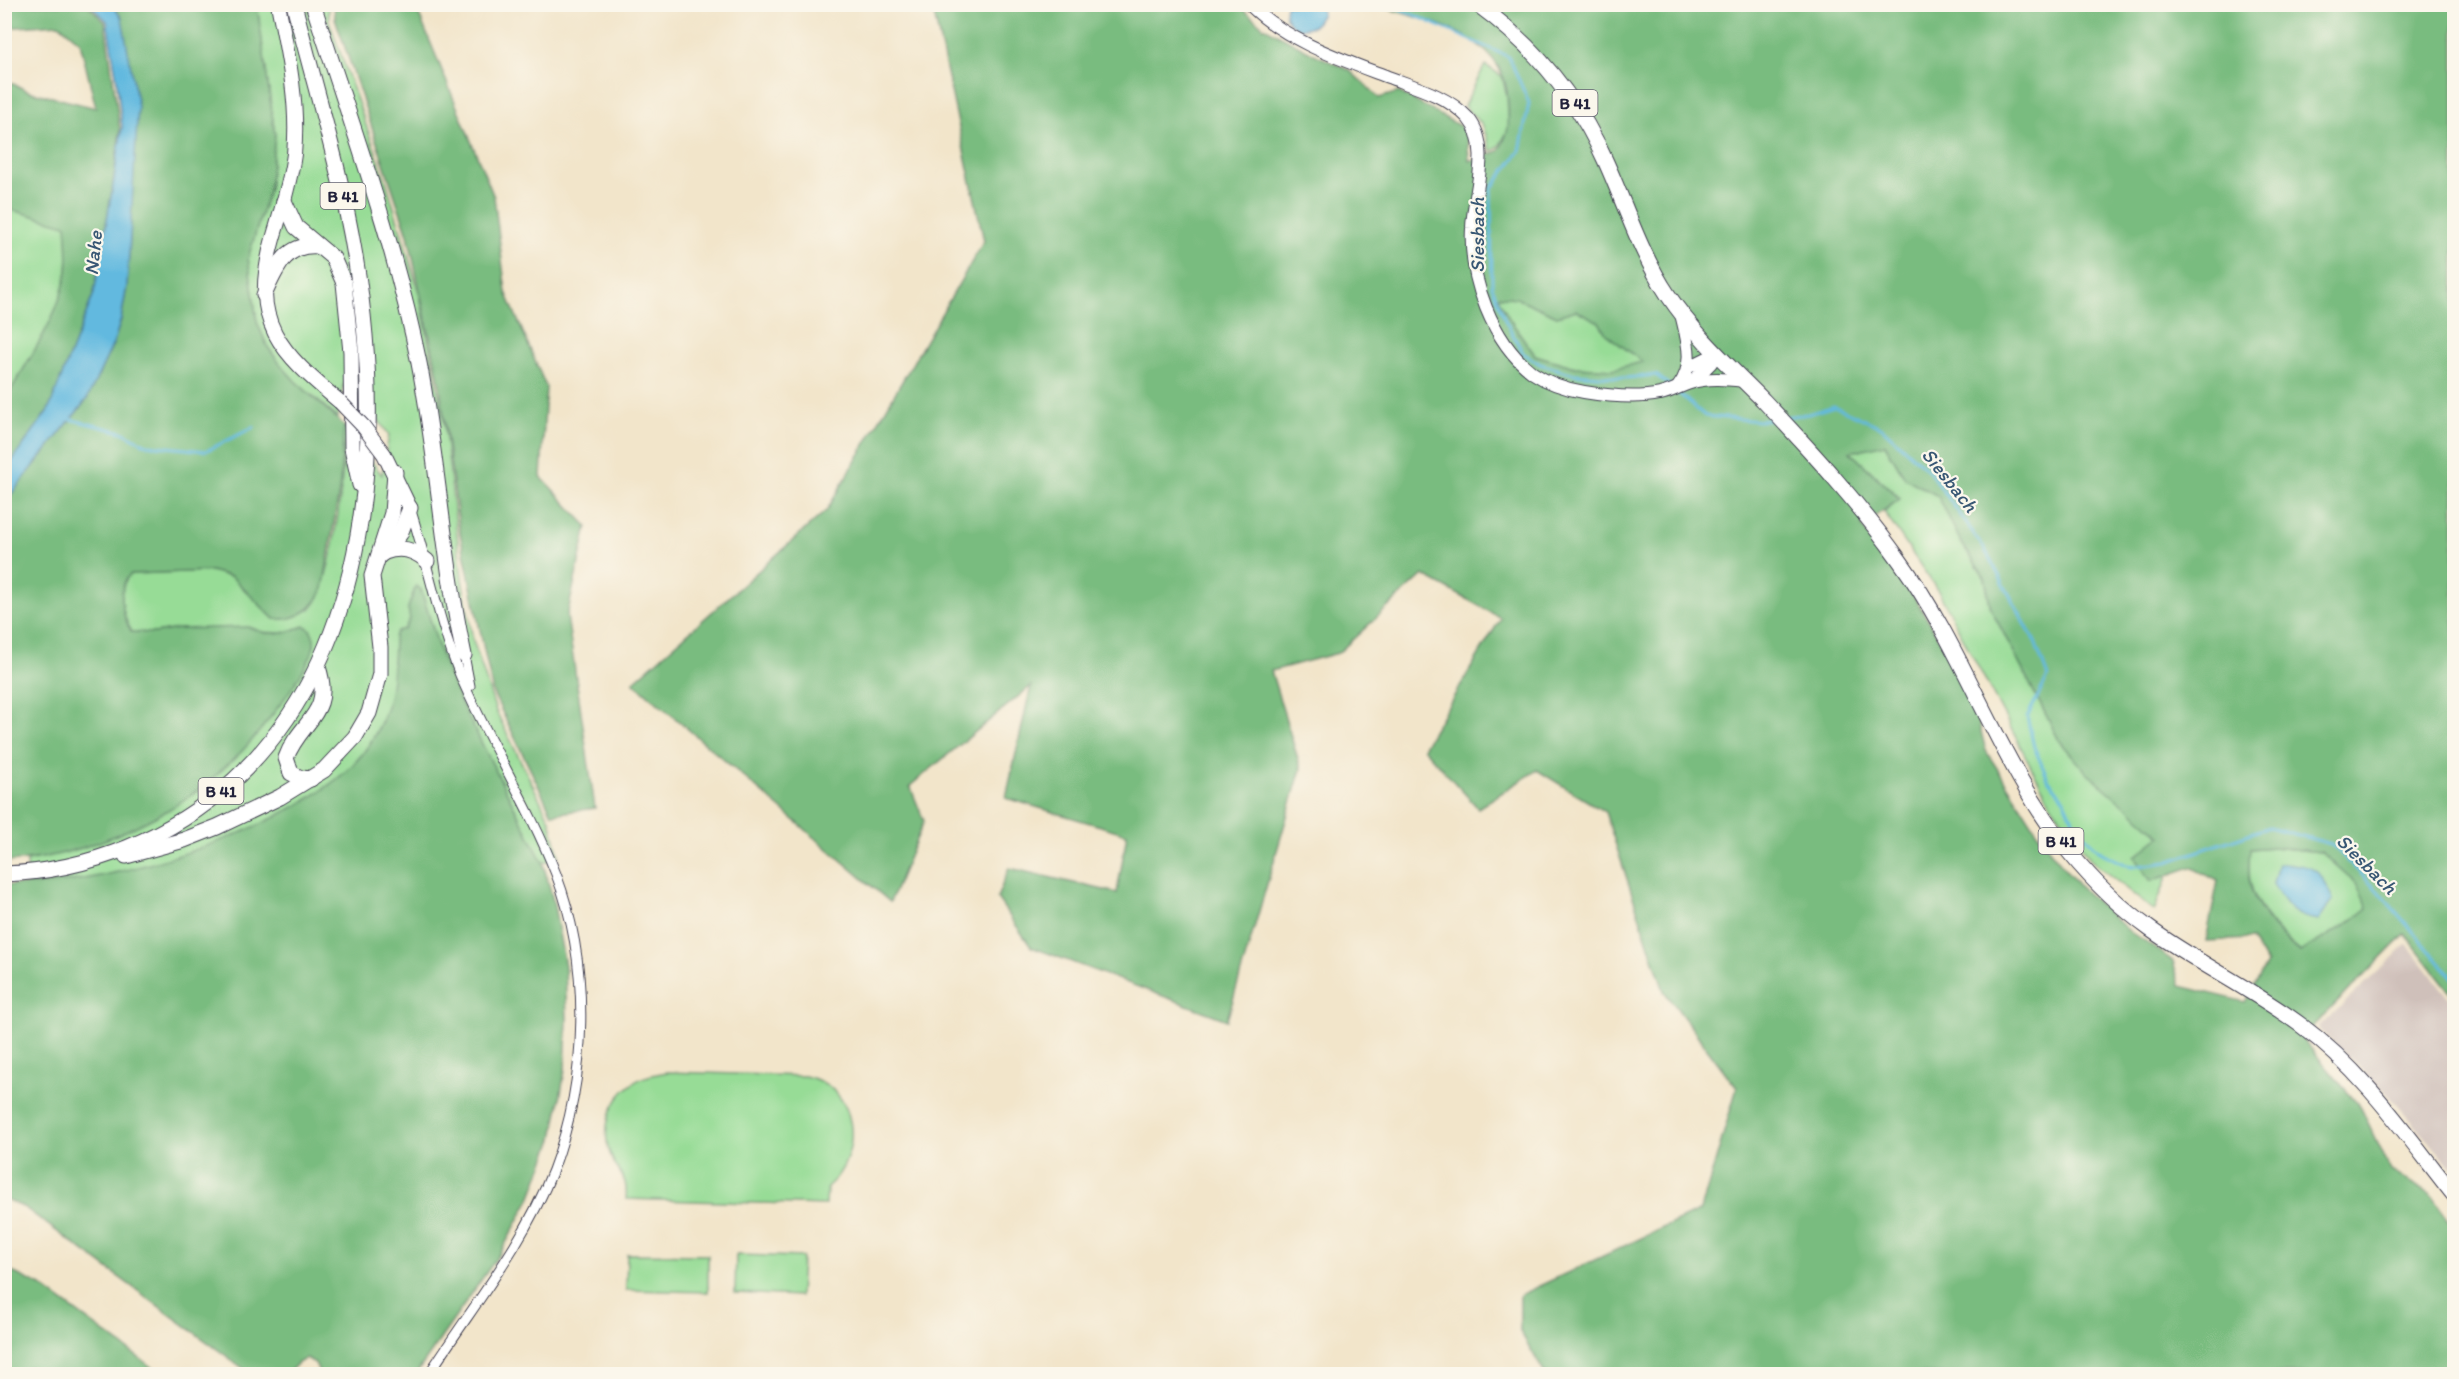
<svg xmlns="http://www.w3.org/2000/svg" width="2459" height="1379" viewBox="0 0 2459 1379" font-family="Itim,sans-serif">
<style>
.industrial{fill:#cfc0ba}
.green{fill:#97dc96;stroke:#5c7f68;stroke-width:1.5}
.forest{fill:#79bc7f;stroke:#4e6f5d;stroke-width:1.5;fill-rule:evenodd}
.water{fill:#62b9df;stroke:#426e8d;stroke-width:1.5}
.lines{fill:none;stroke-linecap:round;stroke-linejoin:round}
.stream{stroke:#62b9df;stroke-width:3}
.minor-casing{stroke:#413f50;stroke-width:11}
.tertiary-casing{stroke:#413f50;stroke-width:14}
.secondary-casing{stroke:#413f50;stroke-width:16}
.primary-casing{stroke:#413f50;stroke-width:17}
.minor{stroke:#fff;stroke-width:9}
.tertiary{stroke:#fff;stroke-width:12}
.secondary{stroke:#fff;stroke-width:14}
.primary{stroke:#fff;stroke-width:15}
.secondary-bridge-casing{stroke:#413f50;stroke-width:16;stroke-linecap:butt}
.secondary-bridge{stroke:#fff;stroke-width:14}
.labels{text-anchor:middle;stroke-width:4.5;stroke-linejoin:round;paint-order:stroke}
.shield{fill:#fbf7ec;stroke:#636270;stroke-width:1.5}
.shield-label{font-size:16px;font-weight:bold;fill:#22223b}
.water-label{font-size:20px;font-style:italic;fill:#385774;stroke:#fbf7ec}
</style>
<rect width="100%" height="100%" fill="#fbf7ec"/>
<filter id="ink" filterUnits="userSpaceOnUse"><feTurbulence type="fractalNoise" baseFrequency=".0167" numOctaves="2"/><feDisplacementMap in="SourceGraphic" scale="12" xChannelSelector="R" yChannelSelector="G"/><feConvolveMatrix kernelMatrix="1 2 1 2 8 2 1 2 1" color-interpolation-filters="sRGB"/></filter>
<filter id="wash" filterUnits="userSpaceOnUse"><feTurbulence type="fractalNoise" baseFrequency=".008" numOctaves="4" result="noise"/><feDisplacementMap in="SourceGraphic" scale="24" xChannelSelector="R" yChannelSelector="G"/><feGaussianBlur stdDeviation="1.35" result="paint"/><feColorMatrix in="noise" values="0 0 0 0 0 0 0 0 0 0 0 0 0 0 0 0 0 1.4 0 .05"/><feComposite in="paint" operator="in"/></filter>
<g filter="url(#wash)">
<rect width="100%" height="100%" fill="#f2e5ca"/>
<!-- industrial -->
<path class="industrial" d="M2407,944l47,60v166l-68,-78 -68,-64z"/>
<!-- green -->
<g class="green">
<path d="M257,5h72v16l57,160 34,115 24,126 19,163 10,55 23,71 54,109 9,36 -16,7 -83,-162 -18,-43 -21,-68 -5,-4 -8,22 2,11c-7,12 -16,28 -17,42 0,6 1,12 1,18 -2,23 -13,45 -24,64 -44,77 -257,143 -342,141l-1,-23 23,-5 148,-65 40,-36 35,-42 26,-37 15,-30 -9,-20 -22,7 -105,-4 -23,4 -23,-1c-10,-14 -16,-47 -1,-58l80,-3 21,6 42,42c10,-3 27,-4 36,-10 20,-15 31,-115 33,-143 1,-14 -1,-27 1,-41l38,50 7,-40 -15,-21 -31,-29 -5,33 -43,-37 -15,-17 -13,-18 -10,-24 -9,-64 21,-69 6,-54z"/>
<path d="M1485,65l17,11 5,20 2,33 -11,19 -7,3 -8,-25 -19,-20z"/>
<path d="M5,208l62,17c0,15 2,31 0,46 -7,44 -36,84 -57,121l-5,5z"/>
<path d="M1497,296l20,2 40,18 19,-6 24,12 6,12 37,28 -30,7 -38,-2 -40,-12 -25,-35z"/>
<path d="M1885,444l20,34 33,18 23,46 24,36 6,31 68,131 102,97 -10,44 17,-6 -14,36 -62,-50 -41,-57 -113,-213 -54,-79 16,-14 -50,-46z"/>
<path d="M2273,847l48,5 35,30 13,26 -20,15 -48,29c-23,-18 -45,-42 -51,-71 -2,-10 -1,-22 -1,-32z"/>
<path d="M667,1072l138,4c54,11 60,79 22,111l-1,18 -200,-6c2,-24 -7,-23 -15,-43 -11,-26 -1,-56 21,-72 10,-8 24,-10 35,-12z"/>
<path d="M627,1254l81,1v37l-82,-2z"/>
<path d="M736,1255l66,2 -2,39 -65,-3z"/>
</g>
<!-- forest -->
<g class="forest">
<path d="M5,5h83l17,17 15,108 -7,55 -19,108 -45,116 -44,62v-74l5,-5c21,-37 50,-77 57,-121 2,-15 0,-31 -1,-46l-61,-17v-128l23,11 68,17 -16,-66 -21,-18 -54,4z"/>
<path d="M112,5h145l18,130 -6,54 -21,69 9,64 10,24 13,18 15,17 49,44 -4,61 -17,103c-9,20 -26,32 -49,30l-42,-42 -21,-6 -80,3c-15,11 -9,44 1,58l23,1 23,-4 71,-2 16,6h18l22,-7c7,3 10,12 9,19 -3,24 -59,94 -78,112 -21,20 -42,38 -68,53 -49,27 -107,50 -163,52v-360l82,-103 27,-57 7,-23 6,-33 4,-67 -9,-201z"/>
<path d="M334,5h81l79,192 12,95 40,95 -5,90 46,49 -20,90 28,192 -43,6 -59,-121 -33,-160 -21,-152 -31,-146 -73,-217z"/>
<path d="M932,5h306l26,22 52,28 33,15 30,28 20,-6 68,38 2,31 30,-10c11,-22 10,-24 9,-49 -2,-69 -80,-80 -133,-97h1079v991l-49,-62 -103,104 59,70 30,63 39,23 24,33v147h-909l-25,-43v-36l181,-85 36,-122 -73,-97 -59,-179 -68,-42 -59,38 -55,-60 78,-130 -78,-43 -85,78 -67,18 30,98 -74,251 -196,-73 -34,-49 12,-30 108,25 10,-59 -121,-36 25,-112 -121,100 14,35 -34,81 -257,-220 194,-172 157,-269zM1497,296l20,2 40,18 19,-6 23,12 7,12 37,28 -30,7 -38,-2 -40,-12 -25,-35zM1885,444l20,34 33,18 23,46 24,36 6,31 68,131 28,33 74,63 -26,21 16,24 40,-14 27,14 -12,60 45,-2 16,24 -22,39 -65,-16 -7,-25 -44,-30 -49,-44 -33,-40 -61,-96 -13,-51 -29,-53 -37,-62 -46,-59 39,-27 -50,-47zM2273,847l48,5 34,30 13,26 -19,15 -49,29c-22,-17 -48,-45 -51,-74 0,-10 0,-20 1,-29z"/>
<path d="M416,586l5,4 21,68 18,43 83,162 10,37 12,66 2,54 -2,50 -12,69 -23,60 -28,51 -86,124h-96l-5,-11 -9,-5 -8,5 -11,11h-36l-226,-166 -20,-9v-314c13,-1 27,0 40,-1 86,-6 276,-64 324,-139 24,-36 24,-67 25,-108l3,-6 7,-2 6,-10 -2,-11z"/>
<path d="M4,1268l37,18 120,88h-156z"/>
</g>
<!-- water -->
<g class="water">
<path d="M91,5h21l10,13 16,89 -11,179 -6,33 -7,23 -27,57 -82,103v-31l44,-62 45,-116 19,-108 9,-58 -6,-52 -9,-54z"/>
<path d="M1286,5h35l1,9 -8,12 -14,3c-11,-4 -17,-12 -14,-24z"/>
<path d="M2278,863c36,3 41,3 55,37l-14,20c-27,-3 -33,-14 -46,-36z"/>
</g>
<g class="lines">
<!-- stream -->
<g class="stream">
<path d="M1389,4l120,53 20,46 -9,48 -29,38 1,97 13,34 18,33 17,11 34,10 52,4 30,-3 14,11"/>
<path d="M1677,392l28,24 55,5 13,-2"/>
<path d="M1785,417l23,-3 26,-8 47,21 48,44 55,77 51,94 13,35 -21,40 7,30 14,32 16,20 13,30 25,24 29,14 36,-5 102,-35 62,17 46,46 77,89"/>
<path d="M69,419l53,13 25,13 59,6 48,-24"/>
</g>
</g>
</g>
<g filter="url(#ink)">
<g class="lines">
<!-- minor casing -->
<g class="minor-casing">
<g id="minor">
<path d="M410,508c18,55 28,113 50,167 29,68 69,130 96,199 35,92 32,204 -3,296 -29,74 -81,137 -124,204"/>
<path d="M464,655l6,31"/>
</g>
</g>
<!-- tertiary casing -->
<g class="tertiary-casing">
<g id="tertiary">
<path d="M1249,4c37,37 91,55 139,73 27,10 60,19 80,41 25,29 5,76 4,110 -3,50 20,114 61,145 15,10 33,16 51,19 24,4 52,7 76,2 11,-2 20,-8 30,-11 18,-6 36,-4 54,-2"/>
<path d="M1689,367l28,-14"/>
<path d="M1693,381l18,-18 6,-10"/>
<path d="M1678,387c18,-23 9,-47 3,-73"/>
</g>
</g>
<!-- secondary casing -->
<g class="secondary-casing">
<g id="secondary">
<path d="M278,4c10,50 21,100 16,150 -4,30 -13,57 -21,85 -24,84 7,113 67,163"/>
<path d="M384,454l26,54"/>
</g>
</g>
<!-- primary casing -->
<g class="primary-casing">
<g id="primary">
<path d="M313,4c38,119 81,236 106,359 19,96 24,195 45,292"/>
<path d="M1477,4c56,41 100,93 128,156 21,46 35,93 63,135 26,39 62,72 95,105 49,52 96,103 137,161 66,92 99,204 170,292 23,28 51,55 80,76 49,35 104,61 152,97 62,46 105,110 152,169"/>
<path d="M284,201l12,26 37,31 11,25 7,69 1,96 8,37"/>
<path d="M264,295c12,-26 21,-52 54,-49"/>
<path d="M385,552c16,-6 30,-2 42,9"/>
<path d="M382,554l18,-20 10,-26"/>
<path d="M311,779l-10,-1 -10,-5 -5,-15c14,-38 48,-43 32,-91"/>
<path d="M126,856l58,-16 33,-13 63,-30 44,-27 31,-33 14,-24 11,-39v-27l-8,-71 20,-63 3,-41"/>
<path d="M4,874c85,-3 167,-36 230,-94 140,-130 150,-347 121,-524 -14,-85 -40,-168 -61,-252"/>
</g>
</g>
<!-- minor -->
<use href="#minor" class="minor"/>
<!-- tertiary -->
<use href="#tertiary" class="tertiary"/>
<!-- secondary -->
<use href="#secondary" class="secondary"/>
<!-- primary -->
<use href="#primary" class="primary"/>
<!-- secondary-bridge casing -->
<g class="secondary-bridge-casing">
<path id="secondary-bridge" d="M340,402l23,24 21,28"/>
</g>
<!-- secondary-bridge -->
<use href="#secondary-bridge" class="secondary-bridge"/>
</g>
</g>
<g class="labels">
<!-- shield labels -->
<g class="shield">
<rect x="1552.5" y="90" width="45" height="26" rx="4.5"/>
<rect x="320.5" y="183" width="45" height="26" rx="4.5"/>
<rect x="198.5" y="778" width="45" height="26" rx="4.5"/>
<rect x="2038.5" y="828" width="45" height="26" rx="4.5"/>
</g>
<g class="shield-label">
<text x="1575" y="109">B 41</text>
<text x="343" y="202">B 41</text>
<text x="221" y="797">B 41</text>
<text x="2061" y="847">B 41</text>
</g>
<!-- water labels -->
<g class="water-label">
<text transform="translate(1477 235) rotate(-90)" y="7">Siesbach</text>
<text transform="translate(93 253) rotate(-84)" y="7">Nahe</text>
<text transform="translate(1950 480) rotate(51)" y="7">Siesbach</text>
<text transform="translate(2367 864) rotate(45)" y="7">Siesbach</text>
</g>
</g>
<!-- margin -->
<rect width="2459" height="1379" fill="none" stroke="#fbf7ec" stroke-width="24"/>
</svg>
